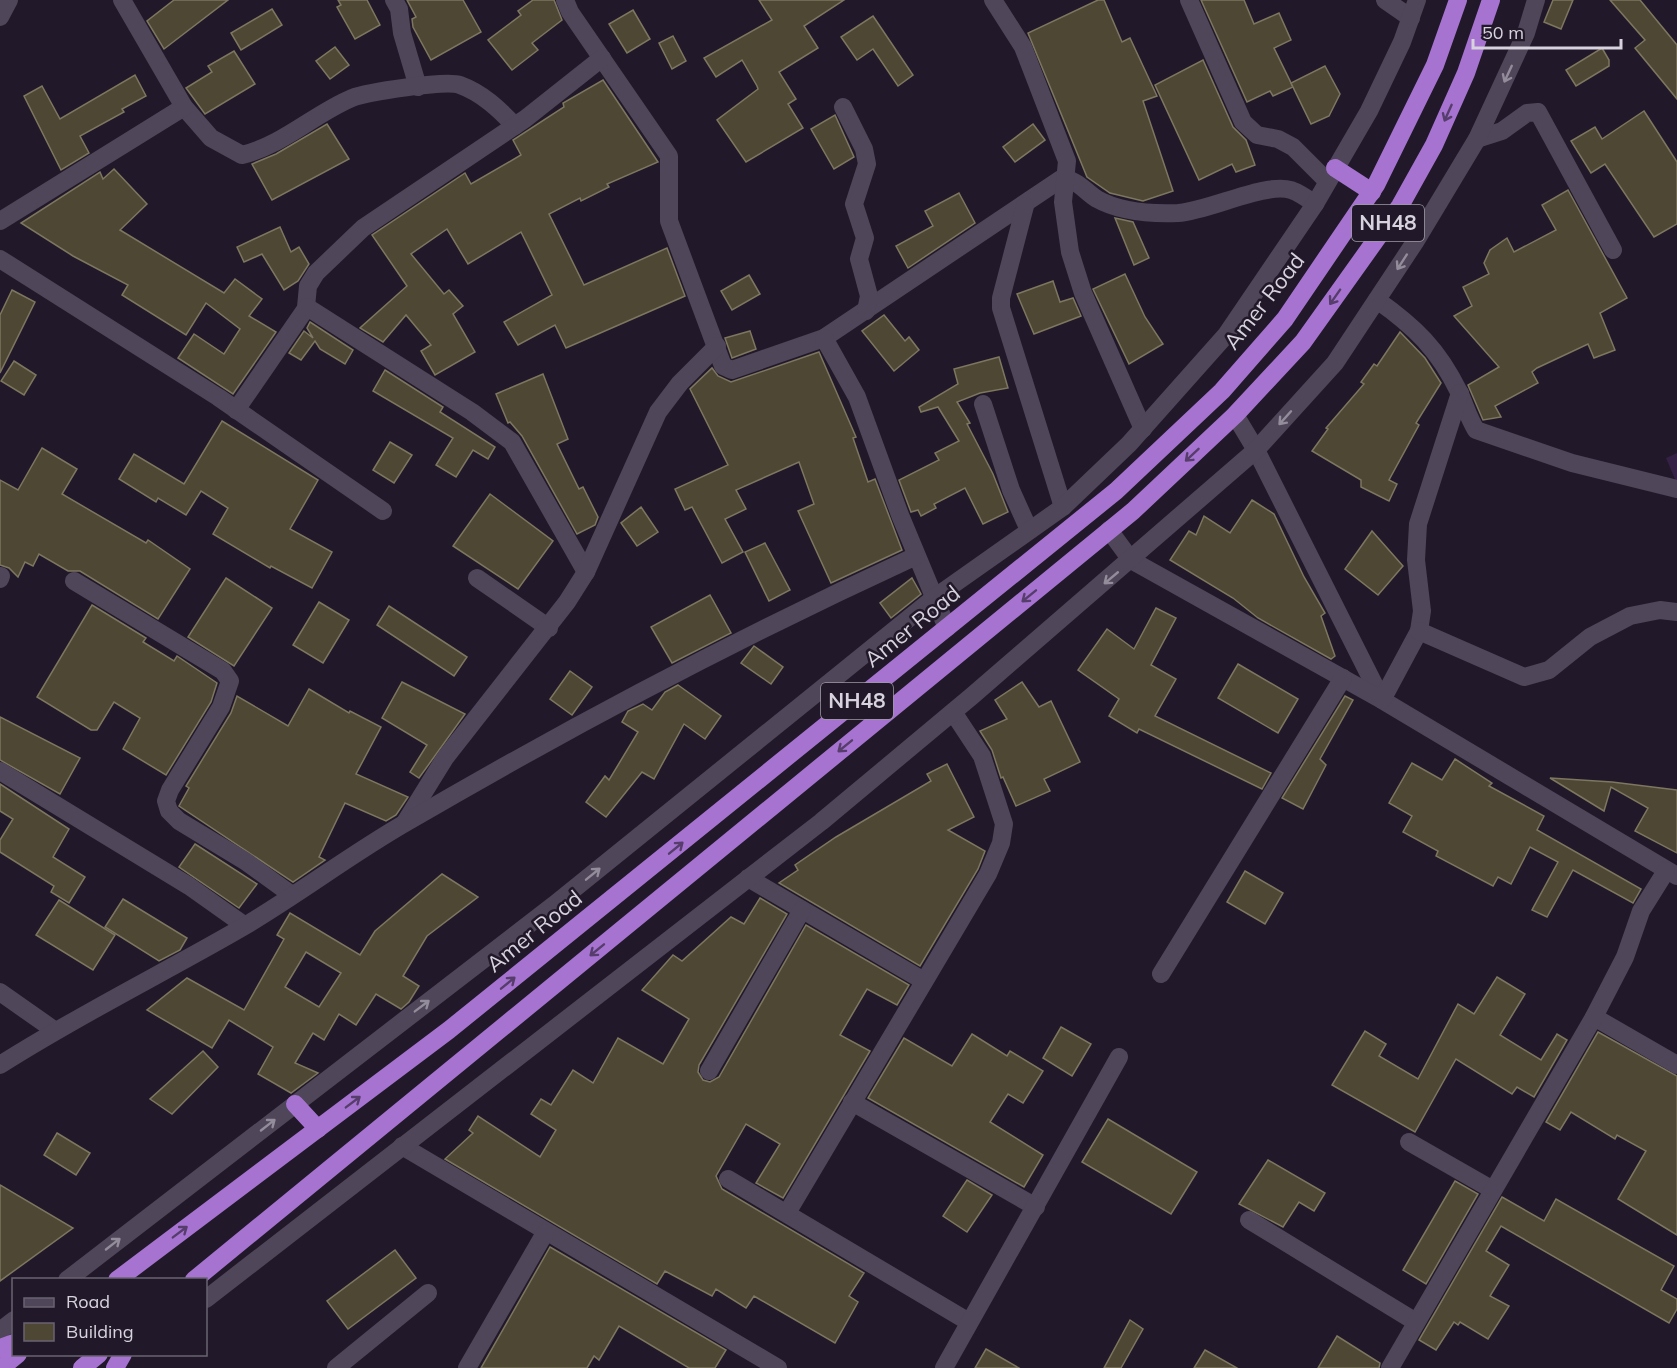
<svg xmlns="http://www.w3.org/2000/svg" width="1677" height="1368" viewBox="0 0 1677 1368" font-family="Mulish,sans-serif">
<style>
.green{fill:#352046}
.building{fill:#4e4733;stroke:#7d7660;stroke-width:1.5;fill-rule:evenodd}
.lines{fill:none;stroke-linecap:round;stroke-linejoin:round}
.minor{stroke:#4f4659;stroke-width:18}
.highway{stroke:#a674d0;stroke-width:18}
.oneway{stroke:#938c9b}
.oneway2{stroke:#563d6c}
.labels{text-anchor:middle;stroke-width:5;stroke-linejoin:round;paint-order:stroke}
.shield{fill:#211929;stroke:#a09aa7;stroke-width:1.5}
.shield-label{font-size:21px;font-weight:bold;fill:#d7d2dd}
.street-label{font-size:22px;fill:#d7d2dd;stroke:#211929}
</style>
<rect width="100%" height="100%" fill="#211929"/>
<!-- green -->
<path class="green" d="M1677,453v31l-11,-26z"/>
<!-- building -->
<g class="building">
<path d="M174,0h54l-64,49 -17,-28z"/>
<path d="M338,0h29l13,25 -25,14 -18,-32 4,-2z"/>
<path d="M407,0h56l18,32 -50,28 -18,-33 -1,-8 4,-2z"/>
<path d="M533,0h21l8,20 -30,23 6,7 -26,20 -24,-30 33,-25 -3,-4z"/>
<path d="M759,0h85l-40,26 14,22 -39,24 17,27 -8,5 15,24 -57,34 -29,-42 41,-31 -1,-3 -15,-26 -26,17 -12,-19 68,-38z"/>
<path d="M1098,0h6l18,42 8,-4 27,58 -14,5 30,90 -30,10 -33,-8 -23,-16 -59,-144z"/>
<path d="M1201,0h43l10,24 25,-11 12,27 -17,8 19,39 -20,9 -3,-5 -23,11z"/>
<path d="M1553,0h20l-12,29 -17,-7z"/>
<path d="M1610,0h30l37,45v54l-42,-51 10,-8z"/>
<path d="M272,9l10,16 -41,25 -10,-17z"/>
<path d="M633,10l17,29 -23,14 -18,-29z"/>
<path d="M873,16l40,59 -15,11 -25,-37 -16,11 -16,-23z"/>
<path d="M673,36l13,25 -14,8 -13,-26z"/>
<path d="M335,47l14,18 -19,14 -14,-18z"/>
<path d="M1602,48l7,12v6l-33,20 -10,-16z"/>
<path d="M234,51l21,33 -50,30 -19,-26 26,-16 -4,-6z"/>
<path d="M1203,60l30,67 13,13 9,25 -19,7 -4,-8 -33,16 -44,-95z"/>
<path d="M1325,66l15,28 -11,22 -18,8 -20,-41z"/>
<path d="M135,75l11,21 -24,13 2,3 -44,24 9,17 -28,17 -37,-74 18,-10 18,33z"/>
<path d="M603,80l55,82 -51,22 2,3 -28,14 -1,-3 -31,16 35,71 83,-37 18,48 -119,52 -11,-23 -37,20 -14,-23 48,-27 -31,-63 -53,32 -21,-35 -36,25 33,40 5,-4 14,16 -10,8 22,38 -40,23 -14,-24 10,-6 -25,-30 -23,27 -23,-14 47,-42 -35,-51 93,-62 6,11 50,-29 -8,-15 51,-33 -1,-4z"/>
<path d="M1644,111l33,51v62l-23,13 -49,-73 -14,9 -20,-32 24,-14 7,12z"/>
<path d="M835,115l19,42 -20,12 -23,-40z"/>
<path d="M327,124l22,35 -77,41 -20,-36 24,-10z"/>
<path d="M1033,124l12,16 -30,22 -12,-15z"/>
<path d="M114,169l33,35 -27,26 104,63 11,-14 27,20 -13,17 27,16 -43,62 -55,-36 16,-24 30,20 16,-25 -34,-26 -20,32 -64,-40 6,-10 -55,-29 -52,-33 79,-51 3,7z"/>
<path d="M1568,190l59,108 -27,15 15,37 -21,8 -6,-14 -51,24 -5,4 6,11 -43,23 6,11 -18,3 -15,-35 31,-18 -45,-51 18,-10 -9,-19 26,-13 -5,-11 6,-13 17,-12 7,14 42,-22 -14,-25z"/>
<path d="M959,193l16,30 -67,45 -12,-22 37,-20 -8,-15z"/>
<path d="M1115,218l18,4 16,36 -15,7z"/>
<path d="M280,227l11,25 8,-5 10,17 -11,17 -14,9 -22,-36 -18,8 -7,-15z"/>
<path d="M1125,274l20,43 18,27 -34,20 -36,-75z"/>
<path d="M749,275l11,19 -28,16 -11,-19z"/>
<path d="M1053,281l7,21 13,-4 8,18 -47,18 -17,-40z"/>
<path d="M12,290l23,12 -35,71v-58z"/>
<path d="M884,315l21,26 4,-4 10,13 -25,21 -32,-40z"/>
<path d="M310,322l43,28 -8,14 -25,-15 -5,-8 -14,19 -12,-7 15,-22 9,7 -6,-10z"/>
<path d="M750,331l6,18 -24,9 -7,-20z"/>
<path d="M1400,332l25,26 16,25 -25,40 3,2 -30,55 8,4 -8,17 -28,-14v-7l-49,-29 16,-22 -2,-1 38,-44 -3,-2 13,-18 3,2z"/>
<path d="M819,352l37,85 -3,1 15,44 7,-3 27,71 -71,33 -33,-72 16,-7 -15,-42 -63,28 10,19 -21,10 18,33 -21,11 -30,-56 -7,3 -10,-21 53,-24 -38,-76 22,-21 6,8 13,6z"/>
<path d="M999,357l9,31 -28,5 -23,9 13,21 -3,1 26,50 15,38 -25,12 -18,-36 -31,16 2,4 -15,8 -3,-6 -7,2 -12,-32 40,-20 -4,-7 24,-12 -21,-34 -17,5 -2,-5 39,-23 -4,-15z"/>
<path d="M14,361l22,14 -12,20 -23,-14z"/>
<path d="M385,370l58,37 -3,5 55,35 -7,12 -15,-9 -17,27 -20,-12 17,-27 -80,-47z"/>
<path d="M543,374l25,65 -11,5 22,45 4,-2 15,30 -3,8 -18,9 -55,-98 -12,-14 -2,1 -12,-29z"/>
<path d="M222,421l96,59 -28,49 42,23 -20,36 -41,-22 -1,2 -57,-34 15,-26 -27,-17 -15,24 -28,-17 -2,4 -37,-23 15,-25 50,30z"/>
<path d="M390,442l22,13 -18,28 -21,-13z"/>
<path d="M42,448l35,21 -15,25 84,49 2,-3 42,29 -32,50 -78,-48h-12l-29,-17 -6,12 -8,-4 -7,15 -9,-9 -9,-3v-85l18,10z"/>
<path d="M490,494l63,47 -35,48 -65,-43z"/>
<path d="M1252,500l22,14 30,63 21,36 -4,3 14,40 -4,3 -73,-41 -25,-20 -63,-38 19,-29 7,4 8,-19 26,17z"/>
<path d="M641,507l17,25 -21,14 -16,-23z"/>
<path d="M1372,531l31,35 -25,29 -33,-26z"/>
<path d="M765,543l25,47 -21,11 -24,-49z"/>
<path d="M226,578l46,30 -38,58 -46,-29z"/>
<path d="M912,578l9,16 -30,24 -11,-15z"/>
<path d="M710,595l21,38 -59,30 -21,-36z"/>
<path d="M319,602l30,18 -26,43 -30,-18z"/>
<path d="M92,605l54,33 -3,4 31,19 3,-5 40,27 -6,19 -45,73 -43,-26 17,-31 -26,-16 -17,28h-6l-54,-33z"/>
<path d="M389,606l78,51 -13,19 -77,-51z"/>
<path d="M1156,608l20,10 -25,47 25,14 -21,37 116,57 -9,16 -123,-60 -2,4 -28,-17 10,-17 -41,-29 29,-41 27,20z"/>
<path d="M754,646l29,21 -12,17 -30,-21z"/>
<path d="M1238,664l60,35 -20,34 -60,-35z"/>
<path d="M570,671l22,16 -20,28 -22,-16z"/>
<path d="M402,682l63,32 -46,64 -9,-6 17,-27 -45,-27z"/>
<path d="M1022,682l17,25 12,-6 29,61 -36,17 6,12 -34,15 -13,-29 -2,1 -9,-28 -12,-19 27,-12 -12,-19z"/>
<path d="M678,685l43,31 -16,23 -21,-15 -30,55 -12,-7 -36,45 -20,-15 19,-26 4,4 29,-48 -16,-10 6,-11 15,-7 9,6 13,-18z"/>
<path d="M309,689l40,24 1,-2 31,16 -25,47 52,23 -12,18 -10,6 -41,-18 -26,54 6,3 -32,22 -114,-76 10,-18 -3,-2 45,-73 6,-17 51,30z"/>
<path d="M1345,696l8,4 -33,59 6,6 -23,44 -21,-11z"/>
<path d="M0,717l80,41 -20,36 -60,-34z"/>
<path d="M1455,759l37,24 -3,3 55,30 -7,14 104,59 -8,14 -60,-33 -26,47 -15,-7 26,-48 -28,-15 -19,37 -13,-7 -5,9 -57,-30 2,-5 -35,-19 9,-16 -23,-13 23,-40 30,17z"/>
<path d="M947,764l27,53 -26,13 37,21 -7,18 -58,97 -141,-83 19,-13 -3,-5 41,-28 95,-56 -4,-7z"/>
<path d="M1550,778l62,4 65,8v63l-42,-22 13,-23 -37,-21 -7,24z"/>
<path d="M0,784l69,45 -16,28 32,20 -16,26 -18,-11 3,-6 -54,-34v-12l13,-21 -13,-8z"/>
<path d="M195,844l62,40 -18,24 -60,-41z"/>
<path d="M1245,871l38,22 -18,31 -38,-22z"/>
<path d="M442,874l36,23 -51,39 -24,40 16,10 -10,16 -8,7 -25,-15 -20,31 -17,-11 -15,26 -11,-7 -18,30 23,10 -27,20 -33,-19 15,-27 -44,-27 -17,28 -65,-38 40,-32 57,32 40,-71 -7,-4 13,-22 70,42 15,-24zM306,952l35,21 -22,34 -34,-20z"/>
<path d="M760,898l27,16 -88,151 -1,7 5,8 7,2 9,-5 87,-152 103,60 -12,20 -30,-16 -27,46 30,16 -87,147 -27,-15 24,-39 -34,-20 -30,52 6,13 142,84 -15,23 9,6 -23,41 -81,-47 -8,12 -30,-19 -4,7 -47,-25 -8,13 -212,-125 28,-26 -4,-3 9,-14 62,41 16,-27 -25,-16 10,-15 10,6 22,-35 20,13 25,-45 45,26 26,-45 -47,-29 31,-35 9,6 49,-44 13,7z"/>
<path d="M123,899l64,39 -7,12 -21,11 -54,-34z"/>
<path d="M59,900l56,35 -22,35 -57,-35z"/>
<path d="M1497,977l28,17 -25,41 41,25 16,-26 10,6 -33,57 -17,-10 -5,7 -56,-35 -41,73 -83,-47 33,-54 21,13 -7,12 39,23 40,-75 16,10z"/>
<path d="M1061,1027l30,17 -19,32 -29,-18z"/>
<path d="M1598,1032l79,44v159l-59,-36 28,-48 -29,-16 -2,4 -44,-27 -11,18 -14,-8z"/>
<path d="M972,1034l35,22 3,-5 33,20 -20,32 -15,-9 -18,28 53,33 -19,32 -156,-89 36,-60 48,28z"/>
<path d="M203,1051l15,16 -46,47 -22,-15z"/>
<path d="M1108,1119l89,53 -26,42 -89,-52z"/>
<path d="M57,1133l33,20 -14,22 -32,-20z"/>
<path d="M1268,1160l57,33 -11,18 -15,-9 -16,25 -44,-23z"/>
<path d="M967,1180l25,15 -25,37 -24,-16z"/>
<path d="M1455,1181l23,13 -52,90 -23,-14z"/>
<path d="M0,1185l73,43 -73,53z"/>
<path d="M1502,1197l42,24 12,-22 118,67 -13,24 16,9v10l-8,14 -168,-97 -15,25 23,14 -19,31 19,10 -21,33 -28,-17 -2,3 -4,-3 -18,28 -17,-10z"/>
<path d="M550,1247l176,103 -11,18h-26l-70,-42 -20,34 -5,-4 -7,12h-106z"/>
<path d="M395,1250l21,28 -68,51 -21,-28z"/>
<path d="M1130,1320l13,9 -22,39h-17z"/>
<path d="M1337,1336l43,27 -1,5h-61z"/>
<path d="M986,1349l33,19h-44z"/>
<path d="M1205,1350l32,18h-43z"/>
</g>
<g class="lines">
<!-- minor -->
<g class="minor">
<path d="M394,0l5,9 3,24 16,54"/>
<path d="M565,0l5,12 99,144v65l54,145 9,4 92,-32 237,-159c17,0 23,12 36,20 23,13 55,15 81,14 31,-2 87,-31 113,-23 9,3 17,9 24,14"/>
<path d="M993,0l30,47 44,114 -4,41 7,50 13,41 60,136"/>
<path d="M1189,0l54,122 14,13 21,4 15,8 34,34"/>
<path d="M1385,0l26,18"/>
<path d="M0,17l9,-17"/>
<path d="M184,107l27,31 31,17c41,-10 72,-41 110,-57 15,-6 94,-18 108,-13 22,8 39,24 55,41"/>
<path d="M843,107l21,42 3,15 -13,40 11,34 -6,21 10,37 -3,15"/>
<path d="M1477,139l25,-8 25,-18 11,-1 75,138"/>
<path d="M1025,206l-24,92v10l62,199"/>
<path d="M0,221l184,-114 -62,-107"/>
<path d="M0,259l218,138 165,114"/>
<path d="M1377,300c38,27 61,49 82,92 6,13 9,25 17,38l96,33 105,26"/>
<path d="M306,307l2,-21 8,-13 47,-45 162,-109 77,-61"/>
<path d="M824,338l33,59 43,118 47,113"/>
<path d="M983,404l28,86 18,40"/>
<path d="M236,410l71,-103 165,105 40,30 74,130"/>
<path d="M1235,415l21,35 126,250 295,176"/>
<path d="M1109,530l22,30 251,140 37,-69 3,-20 -6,-51 2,-36 42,-131"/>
<path d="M477,578l72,50"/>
<path d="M0,579l1,-3"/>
<path d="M74,581l149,90 7,10 -9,26 -51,83 -4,11 3,10 10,10 66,40 47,34"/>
<path d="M1419,631l105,46 25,-7 41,-33 40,-21 30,-6 17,2"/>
<path d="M0,771l189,115 55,39"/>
<path d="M406,821l39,-63 122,-156 19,-30 72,-160 22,-29 37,-37"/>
<path d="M748,878l176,103"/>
<path d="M1161,974l182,-296"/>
<path d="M0,992l54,38"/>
<path d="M1594,1017l83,48"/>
<path d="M0,1065c78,-50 162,-91 243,-138 56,-33 108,-73 164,-105 166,-97 335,-186 509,-266"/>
<path d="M709,1071l93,-161"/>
<path d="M852,1102l184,105"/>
<path d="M1409,1142l84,48"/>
<path d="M402,1146l376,222"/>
<path d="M728,1179l241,143"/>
<path d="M787,1213l201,-339 13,-31 3,-19 -22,-68 -29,-44"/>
<path d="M1249,1220l167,102"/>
<path d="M67,1280l487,-375 380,-307 129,-91 66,-63 97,-109 89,-131 54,-93 33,-69 15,-42"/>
<path d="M206,1299l615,-477 151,-126 284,-246 79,-87 80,-121 62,-103 49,-106 10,-33"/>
<path d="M0,1331l14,-11"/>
<path d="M336,1368l92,-75"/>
<path d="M467,1368l78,-135"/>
<path d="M944,1368l175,-311"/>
<path d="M1390,1368l204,-351 31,-60 16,-46 25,-40"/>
</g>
<!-- highway -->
<g class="highway">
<path d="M1335,168l37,24"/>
<path d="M295,1104l23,25"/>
<path d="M117,1280l332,-250 667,-539 106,-100 63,-72 91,-134 59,-120 23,-65"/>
<path d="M194,1280l939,-769 102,-96 68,-73 97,-136 34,-61 32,-72 25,-73"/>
<path d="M0,1348l14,-5"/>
<path d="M1,1368l17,-14"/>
<path d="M82,1368l17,-14"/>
<path d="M115,1368l8,-14"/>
</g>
</g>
<!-- one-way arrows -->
<defs><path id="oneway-shaft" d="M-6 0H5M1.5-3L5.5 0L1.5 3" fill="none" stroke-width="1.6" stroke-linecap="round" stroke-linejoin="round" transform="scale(1.5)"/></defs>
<g class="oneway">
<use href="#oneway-shaft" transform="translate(1508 74) rotate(115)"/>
<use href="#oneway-shaft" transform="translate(1402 262) rotate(123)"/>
<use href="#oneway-shaft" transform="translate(1285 418) rotate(132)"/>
<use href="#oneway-shaft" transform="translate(1111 578) rotate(140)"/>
<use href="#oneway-shaft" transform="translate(593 874) rotate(-39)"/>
<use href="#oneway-shaft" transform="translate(422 1006) rotate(-37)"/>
<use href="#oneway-shaft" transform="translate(268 1125) rotate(-38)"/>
<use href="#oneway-shaft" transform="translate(113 1244) rotate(-38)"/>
</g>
<g class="oneway2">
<use href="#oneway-shaft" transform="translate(1448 113) rotate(114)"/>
<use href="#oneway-shaft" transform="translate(1335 297) rotate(125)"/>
<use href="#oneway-shaft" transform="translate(1192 455) rotate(137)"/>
<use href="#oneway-shaft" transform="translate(1029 596) rotate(141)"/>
<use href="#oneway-shaft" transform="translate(845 746) rotate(141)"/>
<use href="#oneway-shaft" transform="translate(676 848) rotate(-39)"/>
<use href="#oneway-shaft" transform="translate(597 950) rotate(141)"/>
<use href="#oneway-shaft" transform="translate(508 983) rotate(-39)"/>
<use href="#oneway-shaft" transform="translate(353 1102) rotate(-37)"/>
<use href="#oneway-shaft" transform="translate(180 1232) rotate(-37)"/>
</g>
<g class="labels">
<!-- shield labels -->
<g class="shield">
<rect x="1352" y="205" width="72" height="36" rx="4.5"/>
<rect x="821" y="683" width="72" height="36" rx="4.5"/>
</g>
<g class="shield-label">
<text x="1388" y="230">NH48</text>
<text x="857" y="708">NH48</text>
</g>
<!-- street labels -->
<g class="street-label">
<text transform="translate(1264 301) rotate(-52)" y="8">Amer Road</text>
<text transform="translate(912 626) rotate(-39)" y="8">Amer Road</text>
<text transform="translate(534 931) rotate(-39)" y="8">Amer Road</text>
</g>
</g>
<!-- legend -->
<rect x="12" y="1278" width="195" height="78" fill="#211929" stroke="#6a6371" stroke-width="1.5"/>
<rect x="24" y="1298" width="30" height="9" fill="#4f4659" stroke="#6a6371" stroke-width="1.5"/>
<text x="66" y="1308" font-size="18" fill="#d7d2dd">Road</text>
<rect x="24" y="1323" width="30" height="18" fill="#4e4733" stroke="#6a6371" stroke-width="1.5"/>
<text x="66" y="1338" font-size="18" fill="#d7d2dd">Building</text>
<!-- scale -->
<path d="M1473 39v9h148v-9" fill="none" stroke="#d7d2dd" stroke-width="3"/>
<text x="1482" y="39" font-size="18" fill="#d7d2dd" stroke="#211929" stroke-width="4.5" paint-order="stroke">50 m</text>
</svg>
